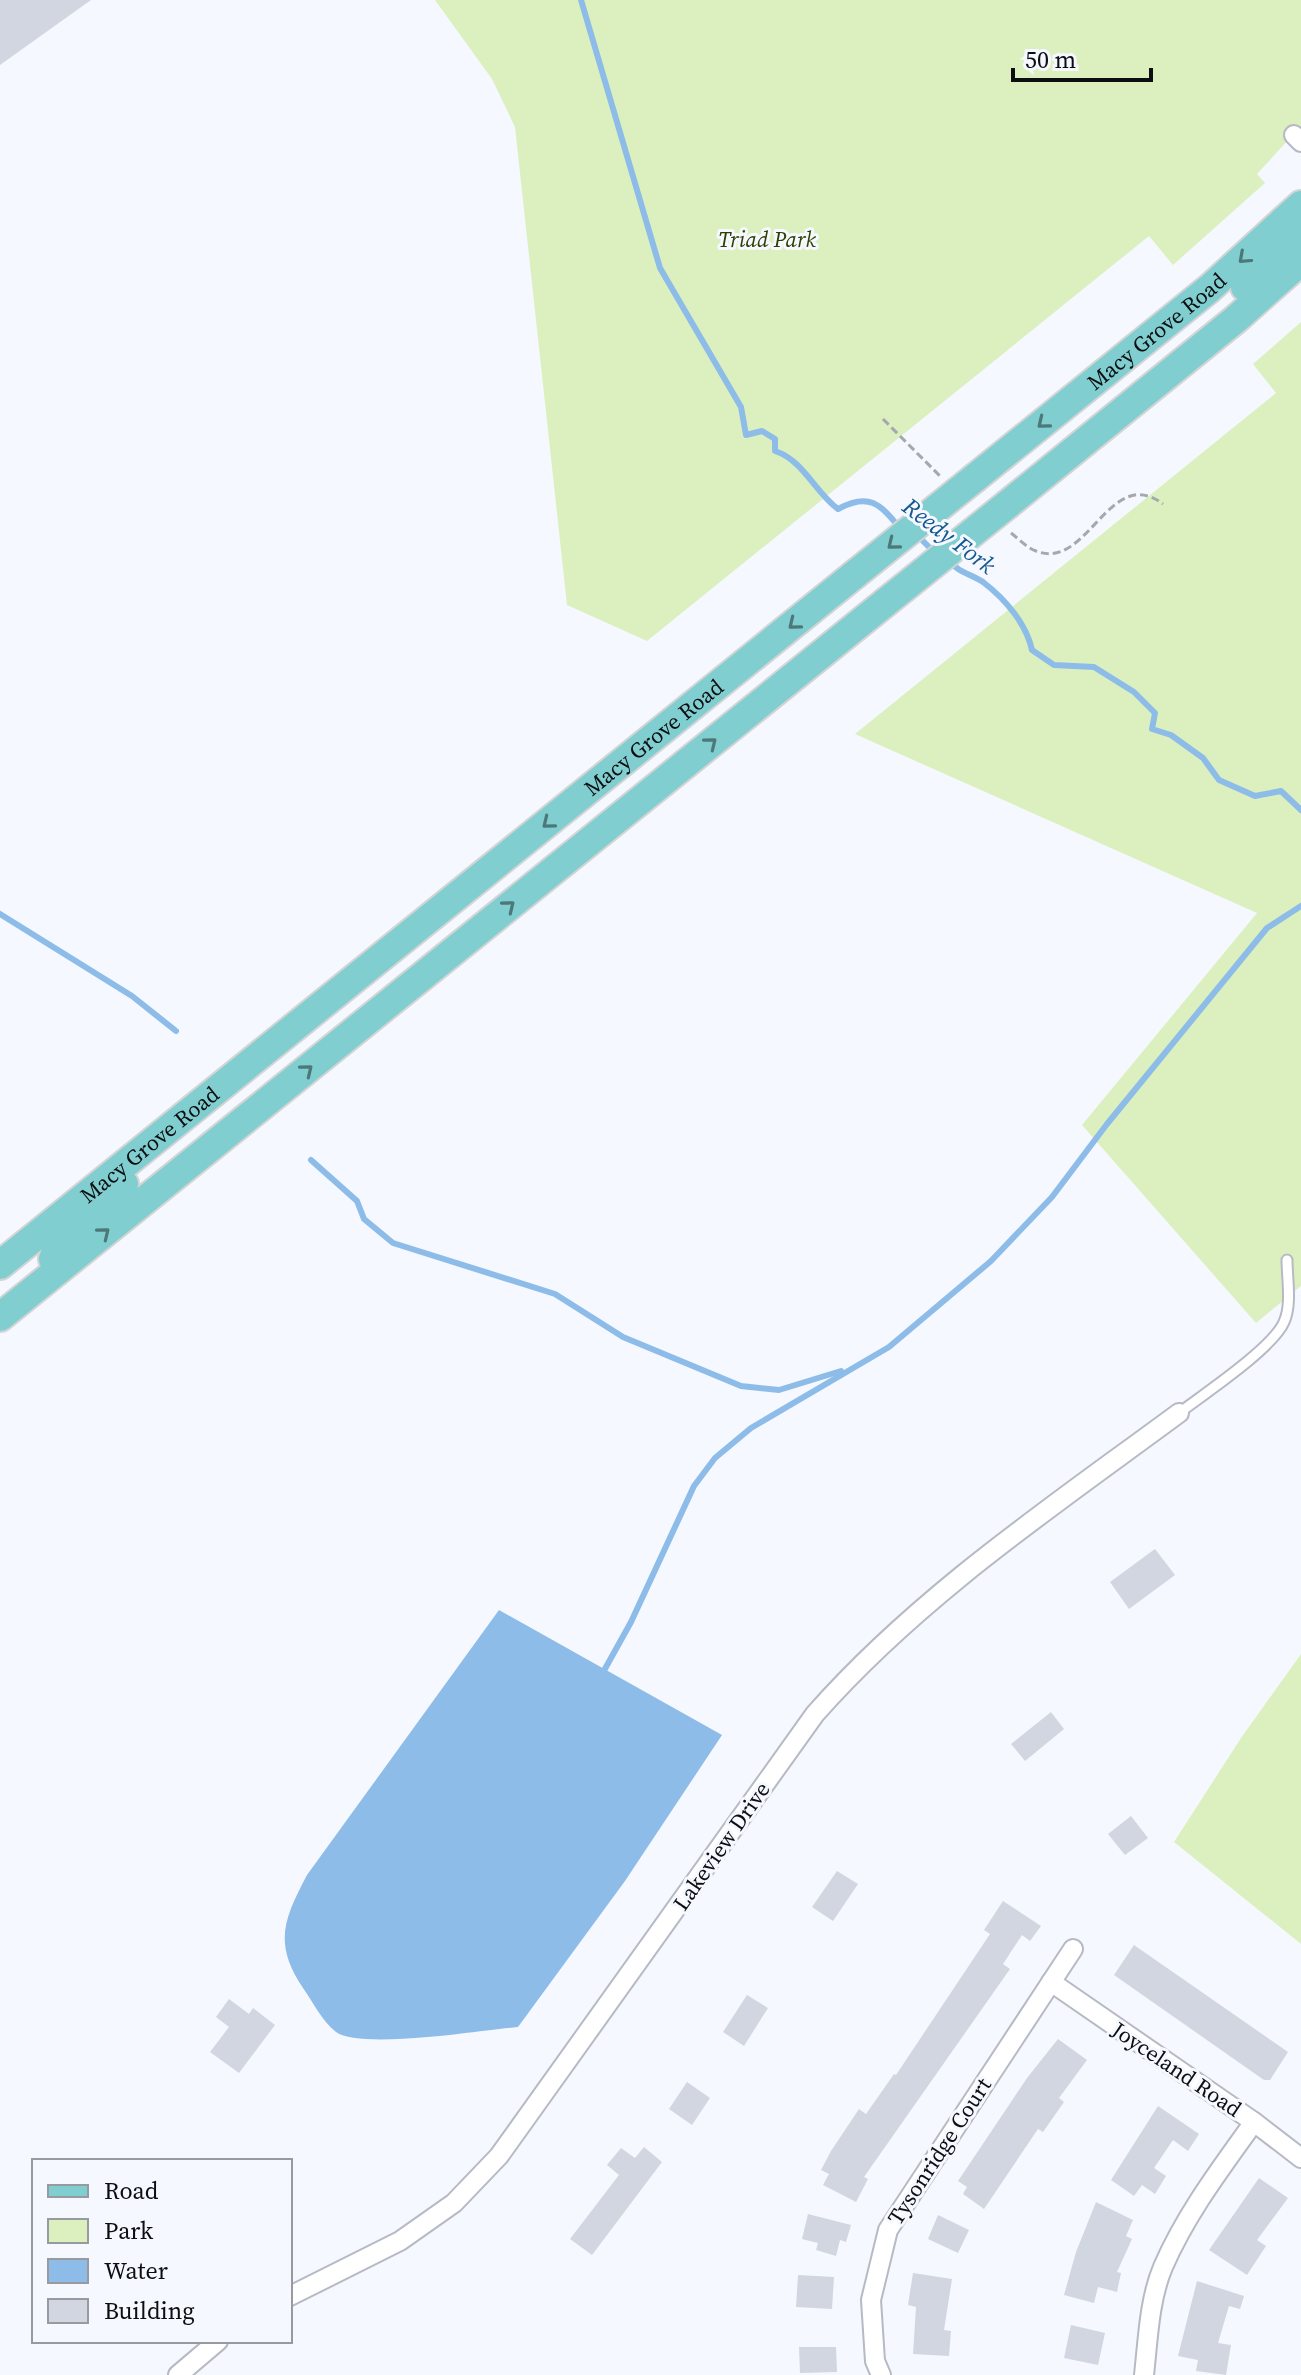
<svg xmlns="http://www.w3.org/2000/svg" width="1301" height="2375" viewBox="0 0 1301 2375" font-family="'Source Serif 4',serif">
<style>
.green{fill:#dcf0bf}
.water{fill:#8ebce9}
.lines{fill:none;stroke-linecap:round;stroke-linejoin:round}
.stream{stroke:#8ebce9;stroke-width:6}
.building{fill:#d1d6e0}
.lane-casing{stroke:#b6bac5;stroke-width:13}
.street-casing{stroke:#b6bac5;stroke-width:22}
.primary-casing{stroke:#d3d4d4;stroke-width:32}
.path{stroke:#a5a8ad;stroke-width:3;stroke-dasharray:8 4;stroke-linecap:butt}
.lane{stroke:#fff;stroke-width:9}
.street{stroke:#fff;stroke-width:18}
.primary{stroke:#81ced0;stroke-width:28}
.primary-bridge-casing{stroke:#d3d4d4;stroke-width:32;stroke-linecap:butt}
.primary-bridge{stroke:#81ced0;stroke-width:28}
.oneway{stroke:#4c787a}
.labels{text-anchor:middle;stroke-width:6;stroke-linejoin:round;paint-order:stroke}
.park-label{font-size:22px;font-style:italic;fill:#2d4000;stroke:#f5f8fe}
.street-label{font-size:22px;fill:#0c0e11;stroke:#f5f8fe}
.water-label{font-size:24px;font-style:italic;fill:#135890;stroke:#f5f8fe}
</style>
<rect width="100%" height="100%" fill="#f5f8fe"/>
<!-- green -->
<g class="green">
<path d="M435,0h866v126l-44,48 8,9 -92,82 -24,-29 -502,405 -80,-36 -52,-478 -23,-48z"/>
<path d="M1301,322v964l-45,37 -174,-198 175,-212 -402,-179 421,-341 -23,-29z"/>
<path d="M1301,1654v290l-127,-102 67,-104z"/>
</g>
<!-- water -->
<path class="water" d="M499,1610l223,125 -97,146 -107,146c-35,3 -157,23 -182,5 -14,-11 -23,-30 -33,-44 -30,-45 -19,-69 4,-113z"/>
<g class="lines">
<!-- stream -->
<g class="stream">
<path d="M581,0l79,268 81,139 5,28 16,-4 13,8v12c28,9 40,41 63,58 31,-17 42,-5 61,18"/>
<path d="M917,535l17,17"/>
<path d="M950,561c8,12 22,13 33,21 22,17 43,41 49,68l22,15 40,2 40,25 21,21 -3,16 19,6 32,23 16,22 36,16 26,-5 20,19"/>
<path d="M0,914l132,82 44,35"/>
<path d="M311,1160l46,41 7,18 29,24 162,51 68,43 118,49 38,4 62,-19"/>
<path d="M601,1676l30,-54 63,-136 21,-28 36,-30 138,-81 102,-86 61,-64 55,-73 160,-196 34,-22"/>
</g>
</g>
<!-- building -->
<g class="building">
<path d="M0,0h91l-91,65z"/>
<path d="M1155,1549l20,26 -46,34 -19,-27z"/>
<path d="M1051,1712l13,17 -39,32 -14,-17z"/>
<path d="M1131,1816l17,22 -23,17 -17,-21z"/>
<path d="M837,1871l21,13 -25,37 -21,-14z"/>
<path d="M1003,1901l38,25 -11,15 -8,-6 -19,29 7,5 -146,208 4,2 -12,23 -33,-17 6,-11 -8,-4 10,-19 28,-42 7,5 28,-40 2,1 94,-141 -6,-4z"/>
<path d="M1134,1945l154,107 -18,28h-6l-150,-105z"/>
<path d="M747,1995l21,13 -24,38 -21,-14z"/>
<path d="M229,1999l20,15 4,-6 22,17 -36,48 -29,-21 19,-25 -13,-10z"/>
<path d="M1058,2039l29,21 -28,38 5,4 -21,30 -5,-3 -54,80 -21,-15 4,-7 -9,-6 69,-103z"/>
<path d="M687,2082l23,16 -18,27 -23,-16z"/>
<path d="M1158,2106l41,28 -11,17 -15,-11 -19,28 12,8 -11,18 -13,-9 -8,11 -23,-16z"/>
<path d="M644,2147l18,15 -70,93 -22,-16 49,-64 -12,-10 14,-17 14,10z"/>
<path d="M1259,2178l29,20 -31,42 9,6 -19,29 -38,-25z"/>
<path d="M1096,2202l37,18 -7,16 6,3 -15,33 4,1 -4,19 -19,-5 -4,16 -30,-8 12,-43z"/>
<path d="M808,2214l43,11 -5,17 -6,-2 -4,16 -20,-6 2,-7 -16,-4z"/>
<path d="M938,2215l31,15 -11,23 -30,-14z"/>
<path d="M913,2273l39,6 -8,51 7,1 -2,25 -36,-2 3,-47 -8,-2z"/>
<path d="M798,2275l36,2 -2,32 -36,-2z"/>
<path d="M1197,2281l47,15 -4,13 -11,-3 -11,37 13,2 -5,30 -30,-4 2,-11 -20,-4z"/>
<path d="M1071,2325l34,8 -7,32 -34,-7z"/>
<path d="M799,2347h37l1,25 -37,1z"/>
</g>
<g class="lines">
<!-- lane casing -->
<g class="lane-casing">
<path id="lane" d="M1179,1413c25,-19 94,-65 105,-91 8,-17 3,-44 3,-62"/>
</g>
<!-- street casing -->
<g class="street-casing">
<g id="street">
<path d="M1294,135l7,7"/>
<path d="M1051,1982l203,140 47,36"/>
<path d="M290,2296l110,-55 54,-38 45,-47 316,-442c104,-118 238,-208 364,-301"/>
<path d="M178,2375l40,-34"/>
<path d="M881,2375l-6,-14 -4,-61 17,-70 185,-281"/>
<path d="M1144,2375c4,-35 5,-75 19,-108 23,-53 58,-99 91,-145"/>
</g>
</g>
<!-- primary casing -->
<g class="primary-casing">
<g id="primary">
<path d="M1245,287l56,-54"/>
<path id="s1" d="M976,477l234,-189 91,-83"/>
<path d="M1008,504l228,-185 65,-58"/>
<path id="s2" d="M0,1265l854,-690"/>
<path d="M58,1270l-5,-11 5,-13 66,-62"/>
<path d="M0,1317l886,-715"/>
</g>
</g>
<!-- path -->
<g class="path">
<path d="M883,419l57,57"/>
<path d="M1011,533c8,6 16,15 25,18 52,21 73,-88 127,-47"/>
</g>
<!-- lane -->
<use href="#lane" class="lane"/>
<!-- street -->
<use href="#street" class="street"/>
<!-- primary -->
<use href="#primary" class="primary"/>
<!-- primary-bridge casing -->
<g class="primary-bridge-casing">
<g id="primary-bridge">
<path d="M854,575l122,-98"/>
<path d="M886,602l122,-98"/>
</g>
</g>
<!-- primary-bridge -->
<use href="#primary-bridge" class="primary-bridge"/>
</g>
<!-- one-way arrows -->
<defs><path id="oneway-chevron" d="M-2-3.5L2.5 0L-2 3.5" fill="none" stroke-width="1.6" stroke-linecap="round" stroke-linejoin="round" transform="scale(2)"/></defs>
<g class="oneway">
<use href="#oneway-chevron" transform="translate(1244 258) rotate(138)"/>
<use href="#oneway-chevron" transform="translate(1043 423) rotate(141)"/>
<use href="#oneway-chevron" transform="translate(893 544) rotate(141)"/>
<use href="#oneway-chevron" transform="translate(794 624) rotate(141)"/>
<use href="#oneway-chevron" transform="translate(711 743) rotate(-39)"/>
<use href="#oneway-chevron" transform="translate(548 823) rotate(141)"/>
<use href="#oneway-chevron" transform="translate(509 906) rotate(-39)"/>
<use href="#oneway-chevron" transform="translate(307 1070) rotate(-39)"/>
<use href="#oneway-chevron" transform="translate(104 1233) rotate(-39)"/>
</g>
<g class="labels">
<!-- park labels -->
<g class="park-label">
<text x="767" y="247">Triad Park</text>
</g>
<!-- street labels -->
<g class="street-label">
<text dy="8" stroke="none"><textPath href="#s1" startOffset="232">Macy Grove Road</textPath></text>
<text dy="8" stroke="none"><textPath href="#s2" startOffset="840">Macy Grove Road</textPath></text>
<text dy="8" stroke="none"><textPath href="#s2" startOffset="192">Macy Grove Road</textPath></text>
<text transform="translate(721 1846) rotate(-55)" y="8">Lakeview Drive</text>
<text transform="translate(1177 2069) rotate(34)" y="8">Joyceland Road</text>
<text transform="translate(939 2151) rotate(-57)" y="8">Tysonridge Court</text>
</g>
<!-- water labels -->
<g class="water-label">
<text transform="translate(949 536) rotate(37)" y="8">Reedy Fork</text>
</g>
</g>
<!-- legend -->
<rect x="32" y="2159" width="260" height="184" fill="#f5f8fe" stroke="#989a9f" stroke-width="2"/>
<rect x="48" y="2185" width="40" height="12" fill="#81ced0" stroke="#989a9f" stroke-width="2"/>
<text x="104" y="2199" font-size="24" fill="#0c0e11">Road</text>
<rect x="48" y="2219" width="40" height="24" fill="#dcf0bf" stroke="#989a9f" stroke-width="2"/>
<text x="104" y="2239" font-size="24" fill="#0c0e11">Park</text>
<rect x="48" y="2259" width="40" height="24" fill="#8ebce9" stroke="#989a9f" stroke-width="2"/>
<text x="104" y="2279" font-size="24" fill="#0c0e11">Water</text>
<rect x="48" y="2299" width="40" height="24" fill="#d1d6e0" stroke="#989a9f" stroke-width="2"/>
<text x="104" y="2319" font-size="24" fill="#0c0e11">Building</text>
<!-- scale -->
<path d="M1013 68v12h138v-12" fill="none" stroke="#0c0e11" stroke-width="4"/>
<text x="1025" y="68" font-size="24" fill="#0c0e11" stroke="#f5f8fe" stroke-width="6" paint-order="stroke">50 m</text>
</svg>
